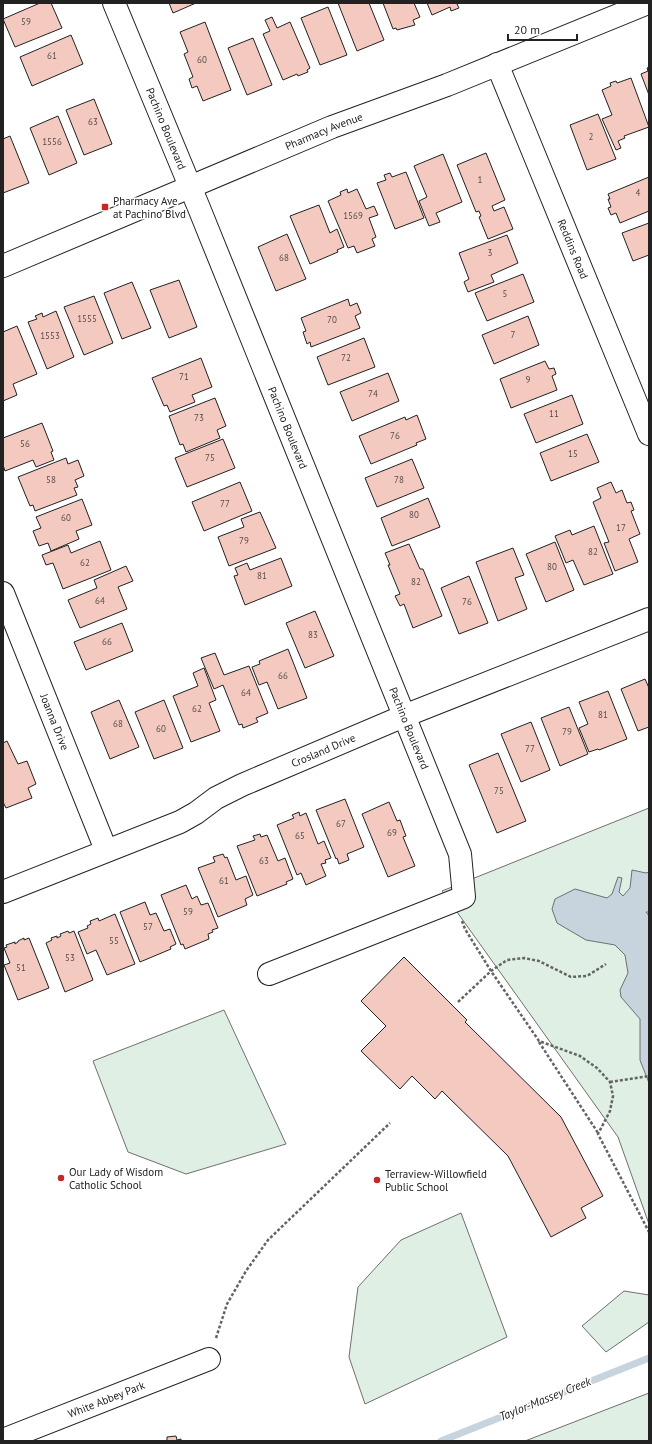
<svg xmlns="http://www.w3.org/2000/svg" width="652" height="1444" viewBox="0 0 652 1444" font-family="'PT Sans',sans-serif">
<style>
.green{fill:#e0efe3;stroke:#6f6f6f}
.water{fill:#c7d3dd;stroke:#6f6f6f}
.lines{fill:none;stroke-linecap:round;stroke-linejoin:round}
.stream{stroke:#c7d3dd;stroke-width:7}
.building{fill:#f3c9c0;stroke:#222}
.minor-casing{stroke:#222;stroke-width:24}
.path{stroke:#646464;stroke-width:2.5;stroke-dasharray:3 2;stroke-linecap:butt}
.minor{stroke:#fff;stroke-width:22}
.poi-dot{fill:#c62828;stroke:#fff;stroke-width:1.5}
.labels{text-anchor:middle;stroke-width:3;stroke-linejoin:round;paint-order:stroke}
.number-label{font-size:9px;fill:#564c4a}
.street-label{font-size:11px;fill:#222;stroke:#fff}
.poi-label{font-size:11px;fill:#222;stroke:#fff;text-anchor:start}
.water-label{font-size:12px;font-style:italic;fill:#222;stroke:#fff}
</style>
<rect width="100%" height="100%" fill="#fff"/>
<!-- green -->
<g class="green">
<path d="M649,808v416l-31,-87 -176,-246z"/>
<path d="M224,1010l62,134 -100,30 -58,-22 -35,-91z"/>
<path d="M461,1213l46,124 -142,67 -16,-47 9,-70 43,-47z"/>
<path d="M624,1291l25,4v27l-43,30 -24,-26z"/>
<path d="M649,1393v48h-124z"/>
</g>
<!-- water -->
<path class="water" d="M632,870l14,3 3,-1v40h-3l3,4v167l-9,-23v-41l-19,-22 -1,-7 8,-17 -3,-18 -10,-10 -29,-5 -29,-17 -5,-14 3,-10 20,-10 32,9 5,-4 6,-17 4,1 -3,14 4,4 7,-8z"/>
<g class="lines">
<!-- stream -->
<path class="stream" d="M441,1441l208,-83"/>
</g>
<!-- building -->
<g class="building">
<path d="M40,3h11l11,25 -47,19 -12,-28z"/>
<path d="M169,3h27l-23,10z"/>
<path d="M338,3h31l15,37 -27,11z"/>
<path d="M383,3h31l6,14 -7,3 2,5 -18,5 -1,-2 -3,1z"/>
<path d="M427,3h32l-2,1 2,4 -8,3 -1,-4 -18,8z"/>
<path d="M328,7l19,48 -27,10 -19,-47z"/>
<path d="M272,17l5,11 13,-6 20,46 -3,2 1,2 -10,4 -1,-2 -14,6 -20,-46 7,-3 -5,-11z"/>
<path d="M205,22l26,68 -28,11 -6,-15 -5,2 -3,-9 4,-2 -9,-23 4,-2 -8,-20z"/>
<path d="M71,35l12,29 -51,22 -12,-29z"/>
<path d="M253,38l19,47 -25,10 -19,-47z"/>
<path d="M649,67v28l-8,-21 7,-3 -1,-3z"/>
<path d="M631,78l18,49 -25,9 1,2 -7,3 3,7 -5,2 -14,-31 10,-4 -10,-25 9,-4 -1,-3 6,-2 1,2z"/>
<path d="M94,99l18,45 -28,11 -18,-45z"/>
<path d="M598,114l18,45 -29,11 -17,-45z"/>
<path d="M58,116l19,47 -28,12 -19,-47z"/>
<path d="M10,136l19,47 -26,10v-54z"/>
<path d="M486,153l19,47 -13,6 2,5 10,-4 9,22 -25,10 -9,-22 2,-1 -2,-5 -3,1 -19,-47z"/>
<path d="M443,154l19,48 -26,11 4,9 -11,4 -10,-25 8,-4 -13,-31z"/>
<path d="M406,172l18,46 -29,11 -18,-46 9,-3 -2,-5 6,-2 2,4z"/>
<path d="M649,177v34l-29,12 -4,-10 -5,2 -3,-7 3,-1 -3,-8h2l-2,-5z"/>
<path d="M347,189l1,4 9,-4 9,20 8,-3 4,9 -9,3 7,19 -4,2 3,7 -18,7 -3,-7 -6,2 -20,-47 13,-6 -1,-3z"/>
<path d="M319,205l11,28 7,-4 7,18 -7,3 1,2 -28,12 -20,-48z"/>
<path d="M649,223v32l-16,6 -11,-28z"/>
<path d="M287,234l19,45 -30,12 -18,-44z"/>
<path d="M507,235l11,28 -27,12 3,7 -26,10 -4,-10 5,-3 -10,-26z"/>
<path d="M523,274l11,28 -47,19 -12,-28z"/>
<path d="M179,280l18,47 -28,11 -19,-48z"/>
<path d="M132,282l19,46 -29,11 -18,-46z"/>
<path d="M94,296l19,47 -29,12 -20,-48z"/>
<path d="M348,299l2,7 7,-3 4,10 -6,3 5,12 -49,19 -1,-5 -3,2 -4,-12 3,-1 -5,-13z"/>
<path d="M56,311l18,46 -27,12 -19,-47 9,-3 -2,-3 7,-3 1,4z"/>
<path d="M528,316l11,29 -45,19 -12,-29z"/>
<path d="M17,326l20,48 -24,10 4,11 -14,6v-69z"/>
<path d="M364,338l11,29 -47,18 -11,-28z"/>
<path d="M201,358l11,29 -20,8 3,7 -25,10 -3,-7 -3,1 -12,-28z"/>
<path d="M545,361l4,8 5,-1 2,6 -4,2 5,14 -46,18 -11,-29z"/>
<path d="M388,373l11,28 -47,20 -12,-29z"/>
<path d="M572,395l11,29 -47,19 -12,-29z"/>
<path d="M215,398l11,28 -9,4 3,8 -34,14 -3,-8 -3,1 -11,-29z"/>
<path d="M417,415l9,24 -10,4 1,2 -46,19 -12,-28 46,-19 1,3z"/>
<path d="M42,423l11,28 -2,1 3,8 -18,7 -3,-7 -28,11 -2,-6v-27z"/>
<path d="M587,434l12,28 -48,19 -11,-28z"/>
<path d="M223,439l12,29 -48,19 -12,-29z"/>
<path d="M66,458l2,6 10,-4 6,16 -9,4 3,7 -4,1 3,7 -42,16 -2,-6 -3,1 -12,-29z"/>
<path d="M412,459l12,29 -47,19 -12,-29z"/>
<path d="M240,482l12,29 -48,20 -12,-29z"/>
<path d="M611,482l5,11 6,-3 5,13 4,-1 3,8 -3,1 9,23 -11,5 9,23 -23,9 -11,-28 5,-1 -16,-40 8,-4 -4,-10z"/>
<path d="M428,498l12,29 -48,19 -11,-28z"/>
<path d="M82,499l10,26 -16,6 3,8 -28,12 -3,-8 -9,3 -6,-15 8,-3 -5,-11z"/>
<path d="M260,512l16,36 -47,18 -11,-29 26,-10 -3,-8z"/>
<path d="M594,526l19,48 -29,11 -11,-25 -7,3 -11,-27 15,-6 2,5z"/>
<path d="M100,541l11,29 -48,19 -10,-26 -7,2 -4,-10 26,-10 3,8z"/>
<path d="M555,542l19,48 -28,12 -20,-48z"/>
<path d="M409,544l11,25h3l19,47 -29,12 -9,-24 -4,2 -5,-10 5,-2 -12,-29h2l-5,-12z"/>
<path d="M513,548l11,27 -9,3 12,31 -29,12 -22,-59z"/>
<path d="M281,558l11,28 -47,19 -11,-29 4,-1 -3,-7 12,-5 3,7z"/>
<path d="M126,566l7,15 -15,6 9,22 -47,19 -12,-28 29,-12 -3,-8z"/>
<path d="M469,576l19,47 -29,11 -18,-46z"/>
<path d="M315,611l19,45 -29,12 -19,-45z"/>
<path d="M122,623l11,28 -47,19 -12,-28z"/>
<path d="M288,649l19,49 -29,11 -11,-27 -8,3 -7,-18 8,-3 -1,-3z"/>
<path d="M215,653l9,22 25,-9 19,47 -12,5 2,4 -15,6 -1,-4 -3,1 -16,-40 -9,4 -13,-31z"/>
<path d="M204,668l12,32 -7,3 11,28 -29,11 -18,-46 25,-10 -5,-13z"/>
<path d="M645,679l4,9v39l-11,4 -17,-42z"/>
<path d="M608,691l19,48 -28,11 -1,-1 -9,3 -10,-24 9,-4 -9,-22z"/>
<path d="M119,700l20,47 -29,12 -19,-47z"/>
<path d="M164,700l19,48 -29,11 -19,-47z"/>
<path d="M569,707l19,47 -28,12 -19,-48z"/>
<path d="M531,722l19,48 -29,12 -20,-48z"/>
<path d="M7,741l11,23 9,-3 9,23 -8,4 4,10 -26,10 -3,-6v-59z"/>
<path d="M498,753l28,68 -29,12 -28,-68z"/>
<path d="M345,799l19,48 -17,7 2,6 -10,4 -2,-6 -1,1 -20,-49z"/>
<path d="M389,802l8,19 3,-1 6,16 -3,1 12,29 -27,11 -26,-63z"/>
<path d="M299,812l1,4 6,-3 12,31 6,-3 7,17 -6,2 1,3 -5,1 5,12 -20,9 -5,-12 -4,2 -20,-50 17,-7 -2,-3z"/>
<path d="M260,834l1,3 6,-2 11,26 7,-3 8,21 -7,3 1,2 -30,12 -20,-50 18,-6 -2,-4z"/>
<path d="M223,854l2,4 2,-1 9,23 10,-4 7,19 -8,4 2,6 -29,12 -20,-49 17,-6 -2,-5z"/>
<path d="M186,885l6,14 5,-3 4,9 7,-2 10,25 -6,2 1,2 -5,2 1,5 -24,10 -2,-5 -2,1 -20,-50z"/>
<path d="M145,902l5,13 6,-2 8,18 6,-2 6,15 -6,3 1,2 -31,13 -20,-50z"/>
<path d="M115,914l20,50 -28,11 -11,-25 -9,4 -9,-22 10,-4 -1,-2 4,-2 -1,-3 8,-3 1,3z"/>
<path d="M68,931l1,2 5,-2 19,49 -28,12 -19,-49 6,-3 -1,-2 6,-2v2l4,-2 -1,-2z"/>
<path d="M24,938v2l5,-2 20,50 -31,12 -14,-35 6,-2 -6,-15 3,-1 -1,-2 9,-3v2l3,-2v-1z"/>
<path d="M404,957l63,63 -2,2 96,95 42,79 -22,12 5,10 -35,19 -43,-81 -66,-65 -7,8 -23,-23 -12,13 -39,-38 25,-25 -25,-25z"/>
<path d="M176,1436l1,4 4,-1v2h-14v-4z"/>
</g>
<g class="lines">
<!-- minor casing -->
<g class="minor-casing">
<g id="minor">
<path id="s1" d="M114,3l85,205 261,646 4,43 -195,77"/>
<path id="s2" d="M497,64l152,370"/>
<path id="s3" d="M3,266l329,-139 115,-42 201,-82"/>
<path id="s4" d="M3,593l103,257"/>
<path id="s5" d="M3,892l177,-70 16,-9 20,-15 26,-13 162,-69 245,-97"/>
<path id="s6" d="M3,1440l206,-81"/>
</g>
</g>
<!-- path -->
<g class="path">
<path d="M462,921l3,8 26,42 48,70 41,15 17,12 13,14 3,14 -3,15 -12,23 51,98"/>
<path d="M458,1002l33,-31 16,-11 17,-2 15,3 32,16 16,-1 19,-12"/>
<path d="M539,1042l59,91"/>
<path d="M610,1082l39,-6"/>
<path d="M216,1338l11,-34 19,-33 22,-31 122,-117"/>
</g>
<!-- minor -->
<use href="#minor" class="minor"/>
</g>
<!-- markers -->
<g class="poi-dot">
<rect x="101" y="203" width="8" height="8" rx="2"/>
<circle cx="61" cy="1178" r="4"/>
<circle cx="377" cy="1180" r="4"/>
</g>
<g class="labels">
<!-- number labels -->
<g class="number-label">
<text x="26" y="25">59</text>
<text x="52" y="59">61</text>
<text x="202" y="63">60</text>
<text x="93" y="125">63</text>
<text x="591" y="140">2</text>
<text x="52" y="145">1556</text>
<text x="480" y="183">1</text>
<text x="638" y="196">4</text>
<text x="353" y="219">1569</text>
<text x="490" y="256">3</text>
<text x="284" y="261">68</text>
<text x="505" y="297">5</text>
<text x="87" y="322">1555</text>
<text x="332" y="323">70</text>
<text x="513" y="338">7</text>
<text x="50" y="339">1553</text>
<text x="346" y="361">72</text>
<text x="184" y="380">71</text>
<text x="528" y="383">9</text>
<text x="373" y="397">74</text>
<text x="554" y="417">11</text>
<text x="199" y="421">73</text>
<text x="395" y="439">76</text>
<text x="25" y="447">56</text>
<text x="573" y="457">15</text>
<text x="210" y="461">75</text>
<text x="51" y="483">58</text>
<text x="399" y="483">78</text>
<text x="225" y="507">77</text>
<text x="414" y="518">80</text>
<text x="66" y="521">60</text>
<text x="621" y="531">17</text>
<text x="244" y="544">79</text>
<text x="593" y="555">82</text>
<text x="85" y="566">62</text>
<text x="552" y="570">80</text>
<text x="262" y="579">81</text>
<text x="416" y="585">82</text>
<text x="100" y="604">64</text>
<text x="467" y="605">76</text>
<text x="313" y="638">83</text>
<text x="107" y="645">66</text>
<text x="283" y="679">66</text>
<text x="246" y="696">64</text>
<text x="197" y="712">62</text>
<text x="603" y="718">81</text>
<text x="118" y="727">68</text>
<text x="161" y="732">60</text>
<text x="567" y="735">79</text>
<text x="530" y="752">77</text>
<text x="499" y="794">75</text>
<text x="341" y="827">67</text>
<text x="392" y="836">69</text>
<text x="300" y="839">65</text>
<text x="264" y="864">63</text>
<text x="224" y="884">61</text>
<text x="188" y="915">59</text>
<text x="148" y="930">57</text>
<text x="114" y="944">55</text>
<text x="70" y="961">53</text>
<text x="21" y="971">51</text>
</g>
<!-- street labels -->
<g class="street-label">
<text dy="4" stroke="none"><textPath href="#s1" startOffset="136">Pachino Boulevard</textPath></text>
<text dy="4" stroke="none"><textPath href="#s3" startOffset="348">Pharmacy Avenue</textPath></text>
<text dy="4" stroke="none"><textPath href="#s2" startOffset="200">Reddins Road</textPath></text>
<text dy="4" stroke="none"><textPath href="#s1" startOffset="459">Pachino Boulevard</textPath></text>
<text dy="4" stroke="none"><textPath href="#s4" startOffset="139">Joanna Drive</textPath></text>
<text dy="4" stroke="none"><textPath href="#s1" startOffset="783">Pachino Boulevard</textPath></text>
<text dy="4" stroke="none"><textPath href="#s5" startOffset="351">Crosland Drive</textPath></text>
<text dy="4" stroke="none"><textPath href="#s6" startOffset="111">White Abbey Park</textPath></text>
</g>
<!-- poi labels -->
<g class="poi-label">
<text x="113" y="205">Pharmacy Ave<tspan x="113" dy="13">at Pachino Blvd</tspan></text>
<text x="69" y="1176">Our Lady of Wisdom<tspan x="69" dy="13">Catholic School</tspan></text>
<text x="385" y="1178">Terraview-Willowfield<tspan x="385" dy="13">Public School</tspan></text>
</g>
<!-- water labels -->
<g class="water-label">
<text transform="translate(545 1399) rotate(-22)" y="4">Taylor-Massey Creek</text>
</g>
</g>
<!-- border -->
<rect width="652" height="1444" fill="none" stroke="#222222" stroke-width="8"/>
<!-- scale -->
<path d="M508 34v6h69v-6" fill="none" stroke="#222222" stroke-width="2"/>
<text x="514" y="34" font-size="12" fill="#222222" stroke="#ffffff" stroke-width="3" paint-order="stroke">20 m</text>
</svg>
